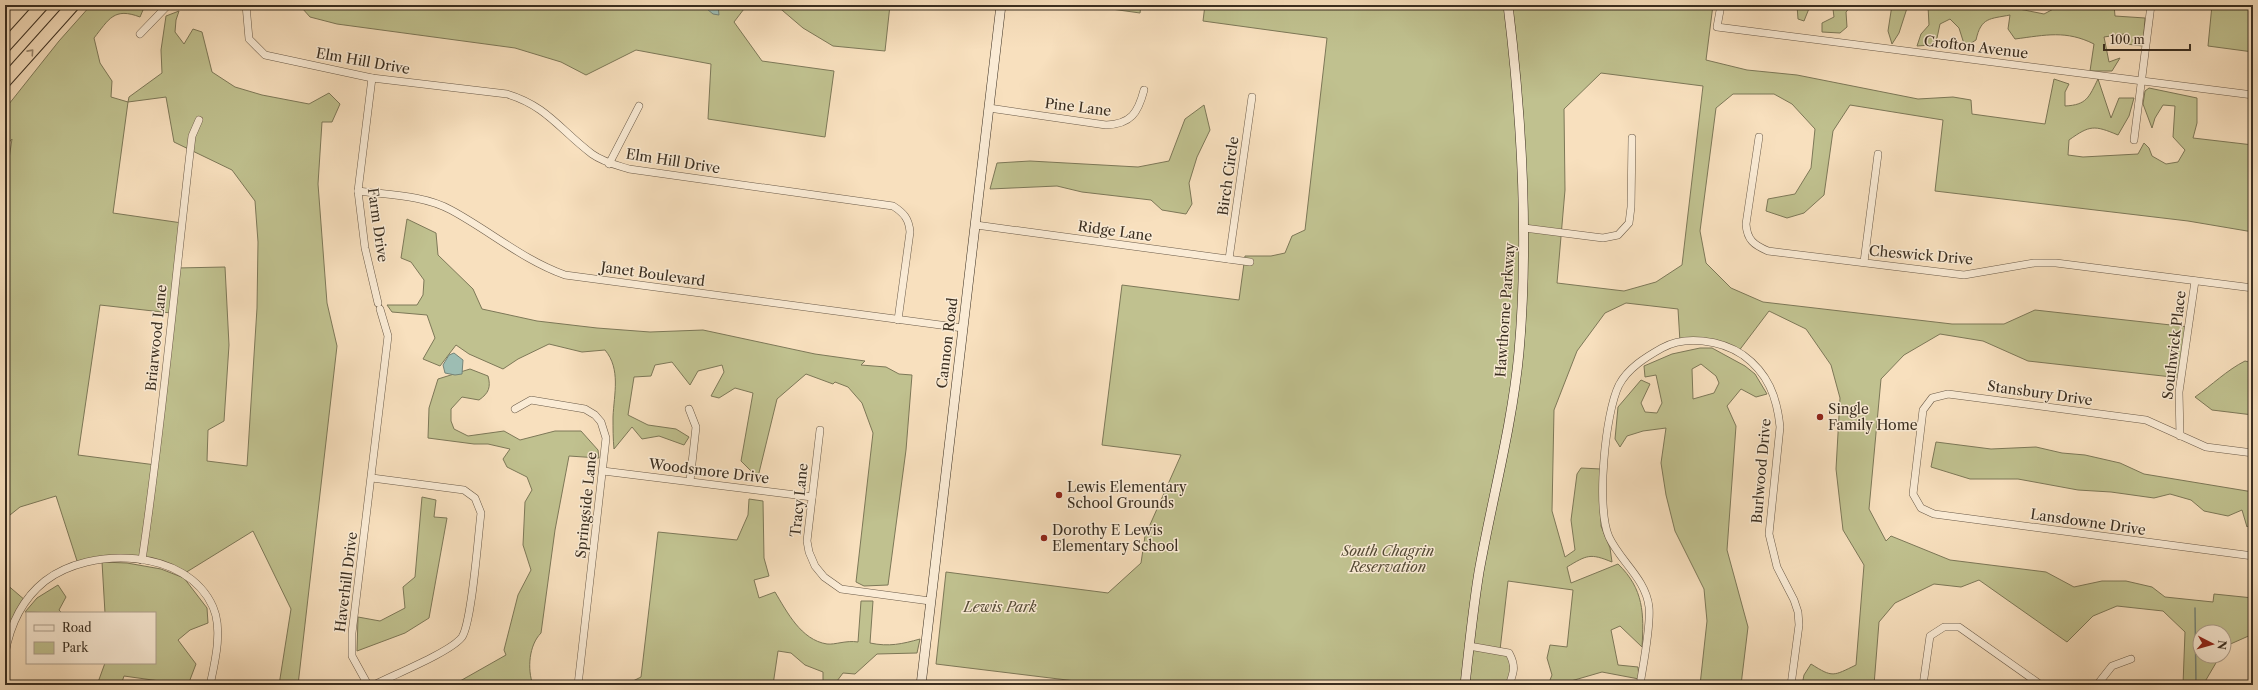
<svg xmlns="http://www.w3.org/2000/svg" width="2258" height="690" viewBox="0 0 2258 690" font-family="'Libre Caslon Text',serif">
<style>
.green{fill:#c0c18f;stroke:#7d7858;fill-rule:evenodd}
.water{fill:#9dbdb3;stroke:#758478}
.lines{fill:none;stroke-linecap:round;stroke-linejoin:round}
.stream{stroke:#758478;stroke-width:1.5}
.street-casing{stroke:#6a5a48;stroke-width:8}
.secondary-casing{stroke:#3a2e20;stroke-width:10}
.highway-casing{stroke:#3a2e20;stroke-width:14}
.street{stroke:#faebd5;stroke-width:7}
.secondary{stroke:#faebd5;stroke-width:9}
.highway{stroke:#f8e0be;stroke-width:12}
.oneway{stroke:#99876f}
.poi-dot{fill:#8f2418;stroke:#faebd5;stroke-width:1.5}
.labels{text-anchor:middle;stroke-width:3;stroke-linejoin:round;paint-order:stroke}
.street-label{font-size:14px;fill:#3a2e20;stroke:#faebd5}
.poi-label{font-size:14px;fill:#3a2e20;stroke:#faebd5;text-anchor:start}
.park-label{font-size:14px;font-style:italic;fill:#554b36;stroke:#faebd5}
</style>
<rect width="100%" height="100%" fill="#f8e0be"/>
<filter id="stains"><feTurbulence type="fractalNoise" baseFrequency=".005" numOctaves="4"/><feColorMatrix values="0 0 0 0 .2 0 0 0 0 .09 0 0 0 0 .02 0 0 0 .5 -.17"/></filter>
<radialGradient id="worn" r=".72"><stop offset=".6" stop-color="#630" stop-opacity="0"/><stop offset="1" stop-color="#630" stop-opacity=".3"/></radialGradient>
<!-- green -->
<g class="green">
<path d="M91,5h48l4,5 -3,7c-26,-10 -31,2 -46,21l6,25 12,18 -1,16 17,5 1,-5 33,-24 -1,-23 5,-34 13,-5 -3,9 -1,12 9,12 9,-15 9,3 10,40 23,15 27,8 47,9 20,-11 11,11 -8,18h-10l-4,62 9,119 10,43 -39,339h-19l12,-76 -38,-78 -68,42 -15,-6 -58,-8 -34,5 -22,-68 -36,11 -15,12v-334l7,-46 -7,8v-38l54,-68zM166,97l8,45 58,28 23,31 3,41 -1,66 -10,158 -40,-5 1,-31 16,-9 5,-76 -4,-78 -48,1 5,-45 -69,-10 15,-111zM100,305l71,8 -15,152 -78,-10z"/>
<path d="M302,5h445l-13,17 28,39 72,10 -9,66 -117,-18 3,-55 -75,-14 -50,25 -25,-13 -46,-14 -178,-24 -27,-7 -8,-9z"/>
<path d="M776,5h114l-5,46 -52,-5 -30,-18z"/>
<path d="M1083,5h58l-1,8z"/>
<path d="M1205,5h508l-7,55 41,10 50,5 121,24 35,-2 18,3 1,14 73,10 9,-45 15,5 -4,8v14c22,-1 24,-9 33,-27l13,39 8,-20h15l-5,18 -11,19c-24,-10 -28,-10 -49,5l-1,15 15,2 55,-3 6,-11 5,5 3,8 14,8 12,-2 7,-12 -12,-13 2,-31 -12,-1 -8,13 -3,10 -9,-24 2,-13 4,-3 48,10v25l-4,15 60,7v87l-65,-11 -253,-30 8,-71 -93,-15 -17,26 -9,64 -20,18 -17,5 -21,-7 2,-12 27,-5 16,-26 4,-39 -23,-25 -18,-10h-41l-17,14 -16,123 6,32 25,25 32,14 189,22h52l31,-14 154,17 -8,51 -153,-17 -45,-20 -43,-7 -36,21 -23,24 -12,130 17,32 5,-5 59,24 96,12 28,15 28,-6h24l26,6 13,10 48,5 1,-8 39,4v36l-27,12 -2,3v-17h-24v24h20l-17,29h-20l2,-53 -22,-21 -46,-5 -24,10 -26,26 -88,-62 -18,7 -27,-3 -39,19 -16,19 -5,63h-72l2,-10 7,-11c22,14 22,12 45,1l8,-100 -21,-35 -7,-61 4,-71 -9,-33 -25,-36 -37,-18 -31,41 -11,-6 -47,-4 -2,-33 -52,-6 -21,10 -28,38 -23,59 -2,101 13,46 10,-7 -4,-30 6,-46 4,-6 20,1v57l9,22 2,14c-22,-9 -25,-7 -45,5l4,16 47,-19c26,25 26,50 24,83l-22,-21 -9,4 7,35 20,2 1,12 -37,-7 -31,9v4h-23l4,-10 -5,-17 3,-13 17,2 6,-57 -65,-9 -8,69 14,12 -5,23h-401l-172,-21 10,-92 162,21 33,-30 4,-27 36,-81 -79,-10 20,-160 117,15 6,-44h26l14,-3 7,-17 13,-6 22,-192 -124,-17zM1601,73l102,13 -21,179 -26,17 -32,9 -67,-8 8,-93 -1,-81z"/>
<path d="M1797,5h55l-6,7 1,15 -7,6 -18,-1v-9l12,-6 -1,-8 -23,-3 -6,15 -6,-2z"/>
<path d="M1892,5h16l-9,28 -7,11 -4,-13z"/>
<path d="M1925,5h94v4l25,5 17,-9 32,2 1,-2h20l1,11 30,2 -2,28 -17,-2 -2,-10 -20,3 5,25 11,-4 -8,13h-22l4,-27c-28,-14 -48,-9 -79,-5l-7,-10 2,-14c-20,4 -29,2 -34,25l-11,7 -6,-19 -9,-9 -10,5 -3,14 -6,7 -14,1 4,-12 8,-9 -1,-19z"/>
<path d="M2212,5h41v47l-45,-6z"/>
<path d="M1204,105l6,25 -13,27 -8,26 3,21 -6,10 -24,-4 -11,-10 -69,-8 -25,-6 -67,3 7,-26 33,-2 108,6 31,-6 16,-42z"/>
<path d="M407,219l29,14 2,22 35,34 9,20 55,12 60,7 53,4 53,-2 112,24 50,7 -4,4 25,2 13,7 13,1 -6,75 -18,135 -24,1 -8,-4 17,-149 -11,-30 -14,-16 -13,-5 -2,2 -27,-10 -29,25 -20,82 -6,-10 -10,-10 12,-68 -18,-5 -16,10 -8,-2 13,-24 -2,-7 -24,6 -8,14 -18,-23 -17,3 -4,11 -17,1 -6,38 20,10 28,4 13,8 -5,8 -25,-9 -17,3 -10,-12 -18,22c-1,-10 -1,-21 -1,-32 1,-23 8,-48 -8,-67l-23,2 -33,-8 -31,15 -15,10 -34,-15 -13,-9 -16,21 -17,-7 12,-21 -8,-23 -35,-3 -5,-7h30l6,-10 1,-15 -13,-18 -10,-4z"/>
<path d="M1700,348h12l33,18 10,8 12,20 -11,3 -15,-8 -14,17 9,20 -9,124 21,77 -7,58h-41l7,-64 -3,-32 -29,-58 -9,-36 -5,-32 5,-35 -23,3 -16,5 -7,11 -5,-8 3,-32 23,-27 9,4 -9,19 4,9 12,1 5,-10 -6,-28 -11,2 -1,-11 28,-12zM1701,364l15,12 3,7 -5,10 -21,6 -1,-30z"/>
<path d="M2245,361l8,2v52l-41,-5 -17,-13c17,-12 32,-27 50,-36z"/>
<path d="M470,369l18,7c3,11 1,17 -9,24l-17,-3 -11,12v12l3,8 14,7 36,-5 16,9 35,-9h26l17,19 1,8 -30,-2 -14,74 -14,103c-12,12 -14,36 -8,52h-80l53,-30 -2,-5 14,-55 13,-25 -8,-25 2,-43 7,-12 -5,-13 -20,-10 -4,-8 7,-10 -22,-5h-14l-46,-6 1,-30 9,-29z"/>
<path d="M1936,442l55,7 45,-2 26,6 23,2 35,8 24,11 109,18v29l-6,6 -5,-17 -14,6 -24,-5 -13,-11 -21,-6 -16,4 -43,-6 -33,-2 -60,-11h-48l-39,-12z"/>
<path d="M422,497l14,3 -2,17 13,1 -18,100 -24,15 -48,18 1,-34 22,4 25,-13 -2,-21 12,-10z"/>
<path d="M749,499l14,2 1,57 5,18 -15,4 5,18 16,-6c12,20 26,48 52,52 8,1 19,-4 31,-2l3,-41h12l-3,42c19,4 32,1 50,-4l-3,14 -40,1 -22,20 -12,-1 -9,12h-11v-13l-18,-7 -14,-12 -13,-2 -5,34h-148l16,-8 17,-145 79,8 11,-25z"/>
<path d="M102,562l25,1 34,6 23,9 23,30 1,15 -18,7 -12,10 18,24 -8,21 -64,-9 -3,9h-24l8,-22h50v-50h-50z"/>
<path d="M5,583l21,18 -14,23 -7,-1z"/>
<path d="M58,585l8,12 -7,13 3,3 -37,-1 12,-14z"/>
</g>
<!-- water -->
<g class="water">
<path d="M690,5h28l1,10 -6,-1 -6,-5h-17z"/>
<path d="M454,353l9,7 -1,14 -7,1 -10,-2 -2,-8 6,-10z"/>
</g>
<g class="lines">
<!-- stream -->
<path class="stream" d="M2195,608l1,77"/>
<!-- street casing -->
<g class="street-casing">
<g id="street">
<path d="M246,5l3,34 16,16 107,23 135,16c40,12 53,36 85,60 11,8 24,11 37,15l264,37c11,7 16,13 17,26l-12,88"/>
<path d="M1721,5l-4,22 536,68"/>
<path d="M140,34l28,-29"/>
<path d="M372,78l-14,113 7,57 13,55"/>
<path d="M989,108l117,17c25,-1 32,-12 38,-35"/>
<path d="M1759,137l-13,87c1,16 8,21 22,27l196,24 70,-12h22l197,25"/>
<path d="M2134,140l17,-135"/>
<path d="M609,164l30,-58"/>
<path d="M358,191c30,4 66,4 93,19 39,21 72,50 114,65l398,53"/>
<path d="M976,225l274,37"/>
<path d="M1524,228l79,10 15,-3 11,-12 2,-16 1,-69"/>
<path d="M1229,259l23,-162"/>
<path d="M1864,262l14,-108"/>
<path d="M515,409l16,-9 54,9 10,6 6,7 5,16 -28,247"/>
<path d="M689,409l7,18 -6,54"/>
<path d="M820,430l-13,111 2,11 6,14 9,11 17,12 89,12"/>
<path d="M2180,436l-1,-44 16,-111"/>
<path d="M2253,453l-47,-6 -60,-27 -198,-26 -16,4 -9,12 -10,84 8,14 13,6 319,42"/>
<path d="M603,471l209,26"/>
<path d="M372,478l92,12 11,8 6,15c-3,23 -9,109 -19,124 -11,15 -69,38 -88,48"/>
<path d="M142,560c21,-141 33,-282 50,-424l7,-16"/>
<path d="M1469,646l40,7c7,13 5,19 0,32"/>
<path d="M5,654c5,-29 16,-54 40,-73 45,-35 142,-33 168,26 10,23 2,55 -3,78"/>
<path d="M368,685l-16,-29v-23l36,-297 -8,-27"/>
<path d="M1640,685c3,-20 11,-59 9,-78 -3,-28 -29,-46 -40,-70 -13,-29 -4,-124 10,-152 9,-17 27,-28 43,-37 23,-13 59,-8 81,7 25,18 34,42 37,72l-11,107 8,33 17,33 4,12 1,13 -8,60"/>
<path d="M1923,685l7,-49 14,-9h15l82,58"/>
<path d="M2097,685l15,-19 19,-7"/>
</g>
</g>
<!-- secondary casing -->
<g class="secondary-casing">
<g id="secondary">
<path d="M921,685l80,-680"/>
<path d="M1465,685c4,-38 8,-76 14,-113 13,-73 33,-145 40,-220 10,-115 3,-233 -11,-347"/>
</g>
</g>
<!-- highway casing -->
<g class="highway-casing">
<g id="highway">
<path d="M5,46l37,-41"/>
<path d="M5,81l68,-76"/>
</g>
</g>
<!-- street -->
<use href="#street" class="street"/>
<!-- secondary -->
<use href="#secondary" class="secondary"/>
<!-- highway -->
<use href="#highway" class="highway"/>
</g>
<!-- one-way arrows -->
<defs><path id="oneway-chevron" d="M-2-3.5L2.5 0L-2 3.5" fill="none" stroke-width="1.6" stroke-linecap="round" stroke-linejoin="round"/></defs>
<use class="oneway" href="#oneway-chevron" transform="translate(31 52) rotate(-48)"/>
<!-- markers -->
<g class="poi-dot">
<circle cx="1820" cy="417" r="4"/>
<circle cx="1059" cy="495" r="4"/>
<circle cx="1044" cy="538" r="4"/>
</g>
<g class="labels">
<!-- street labels -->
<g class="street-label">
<text transform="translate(1976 47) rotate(7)" y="5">Crofton Avenue</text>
<text transform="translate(363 61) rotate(10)" y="5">Elm Hill Drive</text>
<text transform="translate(1078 107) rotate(7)" y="5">Pine Lane</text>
<text transform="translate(673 161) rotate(9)" y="5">Elm Hill Drive</text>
<text transform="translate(1228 176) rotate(-82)" y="5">Birch Circle</text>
<text transform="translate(378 225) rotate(82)" y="5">Farm Drive</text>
<text transform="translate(1115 231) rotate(8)" y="5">Ridge Lane</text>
<text transform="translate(1921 255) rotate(5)" y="5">Cheswick Drive</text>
<text transform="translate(653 274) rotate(8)" y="5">Janet Boulevard</text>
<text transform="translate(1505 310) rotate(-86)" y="5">Hawthorne Parkway</text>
<text transform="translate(156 338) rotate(-84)" y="5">Briarwood Lane</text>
<text transform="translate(947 343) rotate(-83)" y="5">Cannon Road</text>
<text transform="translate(2174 345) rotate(-83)" y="5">Southwick Place</text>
<text transform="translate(2040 393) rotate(8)" y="5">Stansbury Drive</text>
<text transform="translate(709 471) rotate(7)" y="5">Woodsmore Drive</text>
<text transform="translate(1761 471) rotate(-85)" y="5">Burlwood Drive</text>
<text transform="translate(799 500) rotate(-84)" y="5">Tracy Lane</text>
<text transform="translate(586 505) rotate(-84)" y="5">Springside Lane</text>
<text transform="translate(2088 522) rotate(8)" y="5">Lansdowne Drive</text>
<text transform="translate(346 582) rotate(-83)" y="5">Haverhill Drive</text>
</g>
<!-- poi labels -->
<g class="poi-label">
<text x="1828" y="414">Single<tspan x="1828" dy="16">Family Home</tspan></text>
<text x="1067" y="492">Lewis Elementary<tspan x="1067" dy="16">School Grounds</tspan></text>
<text x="1052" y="535">Dorothy E Lewis<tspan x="1052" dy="16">Elementary School</tspan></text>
</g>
<!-- park labels -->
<g class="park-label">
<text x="1388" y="556">South Chagrin<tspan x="1388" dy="16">Reservation</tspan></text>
<text x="1000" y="612">Lewis Park</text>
</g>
</g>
<!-- margin -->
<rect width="2258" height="690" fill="none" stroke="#f8e0be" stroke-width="20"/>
<rect x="6" y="6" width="2246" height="678" fill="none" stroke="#3a2e20" stroke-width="2"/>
<rect x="10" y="10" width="2238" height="670" fill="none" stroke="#3a2e20"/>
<!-- legend -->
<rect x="26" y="612" width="130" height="52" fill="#faebd5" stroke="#ad9f8d"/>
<rect x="34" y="625" width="20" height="6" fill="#faebd5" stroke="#ad9f8d"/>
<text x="62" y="632" font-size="12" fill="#3a2e20">Road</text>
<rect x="34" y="642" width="20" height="12" fill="#c0c18f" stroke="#ad9f8d"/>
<text x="62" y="652" font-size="12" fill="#3a2e20">Park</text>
<!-- north arrow -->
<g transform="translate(2212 644) rotate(96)"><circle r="19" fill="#faebd5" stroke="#ad9f8d"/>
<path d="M0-3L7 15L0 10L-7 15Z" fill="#8f2418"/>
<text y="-6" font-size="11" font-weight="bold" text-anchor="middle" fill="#3a2e20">N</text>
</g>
<!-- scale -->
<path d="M2104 44v6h86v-6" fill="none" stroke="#3a2e20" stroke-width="2"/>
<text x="2110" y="44" font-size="12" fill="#3a2e20" stroke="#faebd5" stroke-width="3" paint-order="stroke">100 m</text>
<rect width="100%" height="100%" filter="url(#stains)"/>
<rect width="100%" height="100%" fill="url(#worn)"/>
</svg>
